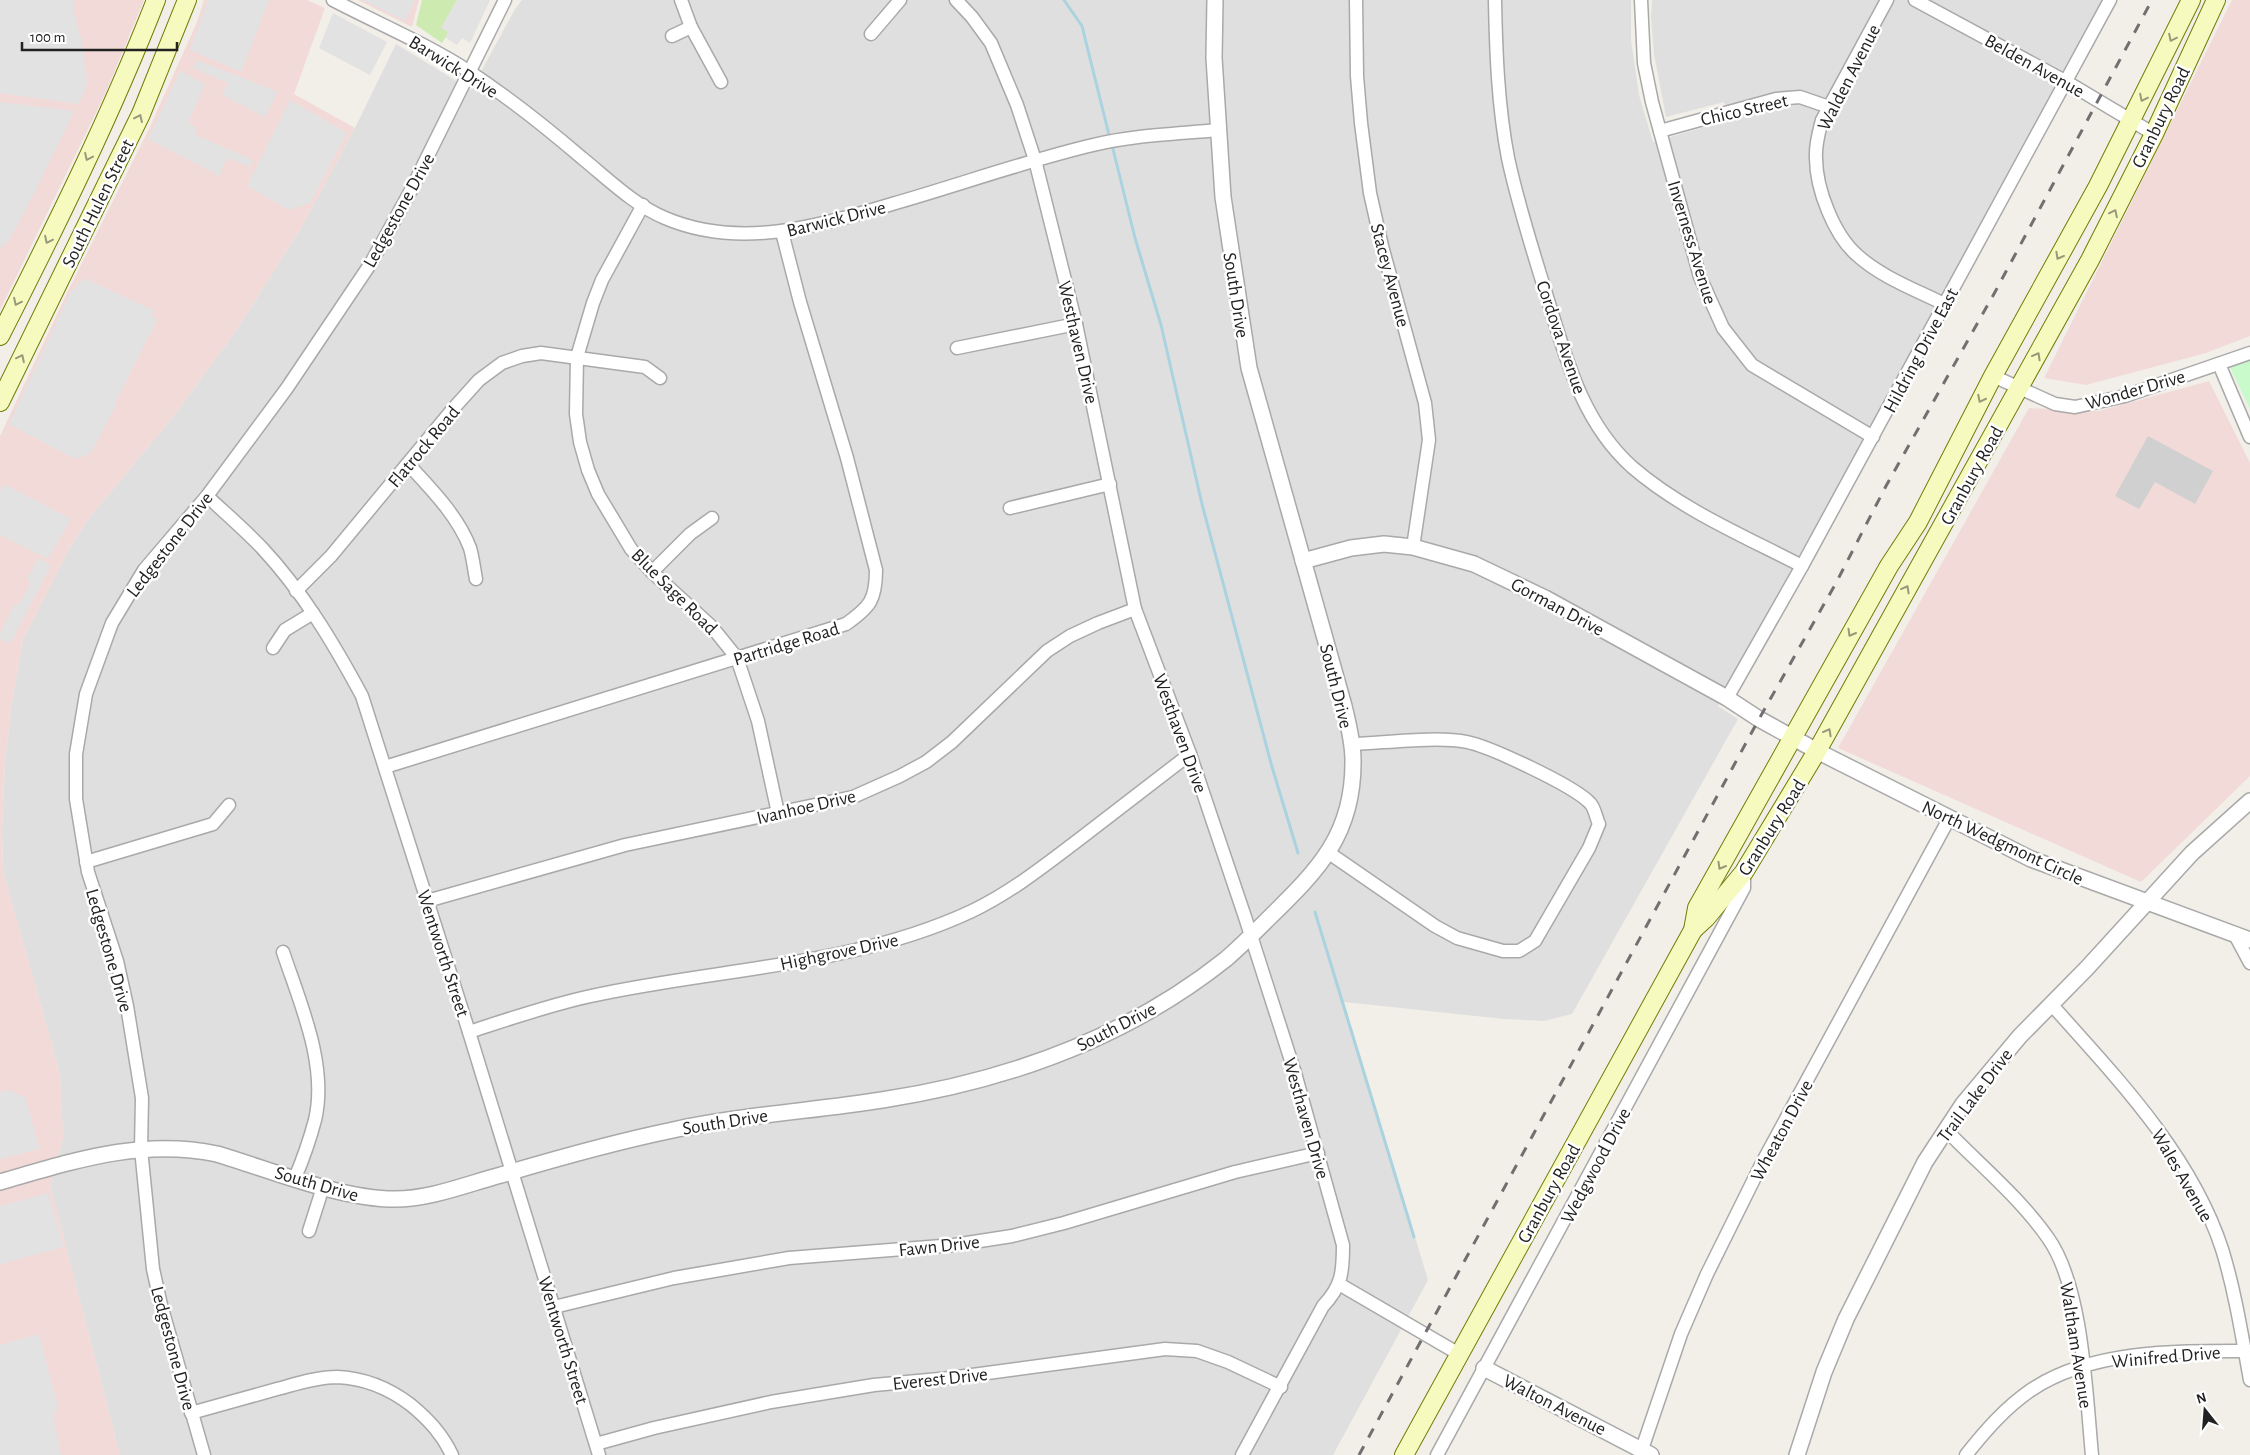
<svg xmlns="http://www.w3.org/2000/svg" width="2250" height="1455" viewBox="0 0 2250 1455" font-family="'Alegreya Sans',sans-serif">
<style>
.residential{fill:#e0dfdf}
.commercial{fill:#f2dad9}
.religious{fill:#d0d0d0}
.grass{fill:#cdebb0}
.park{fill:#c8facc}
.parking{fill:#e2e2e2}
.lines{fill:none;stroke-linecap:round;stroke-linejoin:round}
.stream{stroke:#aad3df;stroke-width:3}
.minor-casing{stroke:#a9a9a9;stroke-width:15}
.tertiary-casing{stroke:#a9a9a9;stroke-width:18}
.secondary-casing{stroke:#707d05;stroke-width:20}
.minor{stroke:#fff;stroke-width:12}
.tertiary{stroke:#fff;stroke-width:15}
.secondary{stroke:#f7fabf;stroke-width:18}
.rail{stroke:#707070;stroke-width:3;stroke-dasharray:10 10;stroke-linecap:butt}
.oneway{stroke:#979978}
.labels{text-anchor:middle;stroke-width:5;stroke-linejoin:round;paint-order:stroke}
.street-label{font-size:19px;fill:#222;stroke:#fff}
</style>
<rect width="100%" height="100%" fill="#f2efe9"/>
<!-- residential -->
<path class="residential" d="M522,0h1109v40l8,55 14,47 76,-22 -5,-18 -58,15 -12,-63 -3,-36 1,-18h452l-378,689 -8,17 20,13 -166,295 -28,7 -40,-2 -160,-17 84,278 -95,175h-1213l-70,-270 13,-47 -3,-64 -57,-203 -1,-42 3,-67 6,-54 12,-68 45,-89 18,-29 90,-109 59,-81 65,-102 55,-102 41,-84 75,46 44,-81z"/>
<!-- commercial -->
<g class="commercial">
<path d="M0,0h144l-38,92 -106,218z"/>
<path d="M204,0h103l18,8 -31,86 61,34 -55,102 -65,102 -59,81 -90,109 -18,29 -45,89 -12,68 -6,54 -3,67 1,42 57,203 3,64 -13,47 70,270h-120v-1019l67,-143 82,-164 48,-107z"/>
<path d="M358,0h61l-7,27z"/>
<path d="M2232,0h18v336l-44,17 -120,32 -42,-7z"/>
<path d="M2209,381l41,82v313l-109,106 -303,-134 191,-340 70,3z"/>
</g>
<!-- religious -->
<path class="religious" d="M2148,436l65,35 -18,33 -40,-22 -16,27 -24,-13z"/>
<!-- grass -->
<path class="grass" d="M422,0h35l-15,27 7,5 -7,11 -26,-18z"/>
<!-- park -->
<path class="park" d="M2250,357v52l-21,-44z"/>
<!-- parking -->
<g class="parking">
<path d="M0,0h73v9l9,34 5,40 -8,21 -79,-11z"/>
<path d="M208,0h61l-28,72 -51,-22z"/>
<path d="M362,0h50l3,1 -10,20z"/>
<path d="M457,0h33l-20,43 -8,-5 -5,7 -12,-8 3,-5 -7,-4z"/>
<path d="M333,13l54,29 -17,33 -51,-27z"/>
<path d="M197,60l81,32 -13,25 -43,-22 6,-12 -35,-15z"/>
<path d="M180,71l25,13 -17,39 9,5 -2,7 58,25 -3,7 -22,-9 -5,7 -3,11 -72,-37z"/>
<path d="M290,100l57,33 -37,70 -21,7 -42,-24z"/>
<path d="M0,102l74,9 -40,83 -26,48 -8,6z"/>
<path d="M84,278l69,32 -1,6 5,4 -42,83v5l-25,46 -15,5 -66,-35 61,-131z"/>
<path d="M4,484l67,35 -23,40 -48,-24v-43z"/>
<path d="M38,558l13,7 -41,79 -10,-5v-6l15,-30 4,2 12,-23 -4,-3z"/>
<path d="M8,1090l17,7 15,52 -40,10v-67z"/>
<path d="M48,1193l16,54 -64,17v-58z"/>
<path d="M39,1334l19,73 -5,8 8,40h-61v-110z"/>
</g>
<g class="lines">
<!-- stream -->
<g class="stream">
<path d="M1064,0l18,26 28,113"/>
<path d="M1112,145l23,93 26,87 41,179 70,263 26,86"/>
<path d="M1315,912l99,325"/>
</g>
<!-- minor casing -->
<g class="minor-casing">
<g id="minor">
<path d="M333,0c46,24 94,44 137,72 39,26 77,56 112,86 26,21 52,47 83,60 75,32 153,8 227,-14 67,-19 133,-43 201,-59 41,-10 83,-11 125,-15"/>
<path d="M681,0l10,27 30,55"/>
<path d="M956,0l16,17 19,26 26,62 18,55 41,164 59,285 55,145 55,163 50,156 48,172c0,27 -1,41 -20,61l-81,149"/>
<path d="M1356,0l1,76 4,47 9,70 12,53 43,157 4,37 -16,107"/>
<path d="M1495,0c1,53 3,106 13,158 10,47 25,93 39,139 19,61 35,125 85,170 50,43 112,69 170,99"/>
<path d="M1641,0l3,63 8,39 48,175 23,51 29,37 121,72"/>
<path d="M1887,0l-65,120c-3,12 -7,25 -6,38 0,31 18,77 41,97 24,22 59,35 87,49"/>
<path d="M1915,0l150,81 89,53"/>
<path d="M871,34l29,-34"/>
<path d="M672,36l19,-9"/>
<path d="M1660,131l116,-32 24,-2 29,10"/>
<path d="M643,205l-41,75 -9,23 -16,54 -1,57 4,28 8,28 10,24 33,55 21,23 60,55 25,31 21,63 20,92"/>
<path d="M957,348l119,-24"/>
<path d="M2219,364l31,73"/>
<path d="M1993,376l62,28 20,3 50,-11 125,-43"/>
<path d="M408,464c23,25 50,52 62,84 3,10 4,21 6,31"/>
<path d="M207,496c18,17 38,34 55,52 41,44 72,96 100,148l107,336 130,423"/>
<path d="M1010,508l100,-24"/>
<path d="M652,572l38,-38 22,-16"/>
<path d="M296,591l35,-35 121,-146 27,-30 23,-17 20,-7 19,-3 104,14 15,11"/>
<path d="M273,648l12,-18 28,-17"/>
<path d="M1727,698l75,-132 308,-566"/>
<path d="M385,767l461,-143c24,-17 30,-24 30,-54l-29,-112 -47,-156 -18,-70"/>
<path d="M1329,853l106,73 22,12 46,13h16l16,-10 54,-93 10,-24c-3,-6 -4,-16 -9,-21 -16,-17 -99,-56 -123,-61 -31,-6 -83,1 -115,2"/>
<path d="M86,862l127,-38 16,-19"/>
<path d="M427,901l198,-56 228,-48 47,-21 26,-14 26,-20 95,-91 23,-15 28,-13 37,-14"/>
<path d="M2235,935l15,28"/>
<path d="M283,952c17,51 45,113 32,168 -5,19 -12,39 -20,58"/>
<path d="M2051,1004c65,73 140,150 171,245 13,42 20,87 28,131"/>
<path d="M469,1032c40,-13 80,-27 122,-36 126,-28 262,-29 381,-85 38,-18 72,-45 105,-70 38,-29 75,-58 113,-87"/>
<path d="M1946,1130c34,35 74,68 102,108 35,49 38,156 44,217"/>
<path d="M309,1231l14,-44"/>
<path d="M1339,1284l120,70"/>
<path d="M554,1307l120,-29 115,-20 165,-13 58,-9 52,-13 171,-51 83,-19"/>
<path d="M191,1413c29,-8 57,-16 86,-24 19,-5 40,-12 60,-12 27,1 53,12 74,28 18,15 31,29 41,50"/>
<path d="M596,1444l58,-16 117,-26 103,-17 76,-7 215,-29 32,2 31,11 53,25"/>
<path d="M204,1455l-43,-150 -8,-36 -12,-120 1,-51 -15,-92 -10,-45 -29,-89 -12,-73v-45l10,-60 26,-71 32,-53 63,-74 80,-108 84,-125 39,-71 95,-192"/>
<path d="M1437,1455l307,-567v-16"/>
<path d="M1640,1455l41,-121 26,-60 55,-111 188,-346"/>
<path d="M1966,1455c19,-24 39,-47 65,-65 61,-41 149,-39 219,-39"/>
</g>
</g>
<!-- tertiary casing -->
<g class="tertiary-casing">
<g id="tertiary">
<path d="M1303,561l48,-13 33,-4 29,3 61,17 71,34 182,100 32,21 58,32 214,108 219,81"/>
<path d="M0,1182c74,-21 140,-44 217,-28 54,16 123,45 178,45 36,0 72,-15 106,-24 57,-17 114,-33 172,-45 69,-15 139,-19 209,-30 124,-19 245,-62 344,-141 15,-13 30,-28 44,-42 49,-48 84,-83 83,-157 0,-18 -5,-37 -9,-54l-95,-338 -26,-171 -9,-139 1,-58"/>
<path d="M1484,1368l167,87"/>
<path d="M1797,1455l27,-83 22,-53 79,-157 38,-58 57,-68 67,-68 105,-115 58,-52"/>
</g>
</g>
<!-- secondary casing -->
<g class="secondary-casing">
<g id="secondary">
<path d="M0,336c56,-110 111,-221 156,-336"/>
<path d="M0,402l141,-288 46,-114"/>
<path d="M1693,930l13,-12 38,-46 73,-121 273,-491 64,-126 62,-134"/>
<path d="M1404,1455l289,-525 4,-22 192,-342 29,-44 75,-146 105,-190 93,-186"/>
</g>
</g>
<!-- minor -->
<use href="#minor" class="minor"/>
<!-- tertiary -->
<use href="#tertiary" class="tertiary"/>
<!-- secondary -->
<use href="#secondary" class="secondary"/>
<!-- rail -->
<path class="rail" d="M1359,1455l400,-736 77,-136 50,-97 109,-194 157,-292"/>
</g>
<!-- one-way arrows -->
<defs><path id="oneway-chevron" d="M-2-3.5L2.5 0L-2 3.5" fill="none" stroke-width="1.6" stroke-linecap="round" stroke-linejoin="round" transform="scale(1.25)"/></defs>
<g class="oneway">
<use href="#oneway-chevron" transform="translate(2172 38) rotate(116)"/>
<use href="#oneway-chevron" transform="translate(2143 98) rotate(116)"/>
<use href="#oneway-chevron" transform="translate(139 118) rotate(-65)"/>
<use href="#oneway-chevron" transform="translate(88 157) rotate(115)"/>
<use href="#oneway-chevron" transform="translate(2114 213) rotate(-64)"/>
<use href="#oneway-chevron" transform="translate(48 240) rotate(116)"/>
<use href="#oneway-chevron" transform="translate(2059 256) rotate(119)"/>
<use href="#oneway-chevron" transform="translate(17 302) rotate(116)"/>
<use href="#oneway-chevron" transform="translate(2037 356) rotate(-61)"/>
<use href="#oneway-chevron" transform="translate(21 358) rotate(-64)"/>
<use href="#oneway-chevron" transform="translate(1981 399) rotate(117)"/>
<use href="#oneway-chevron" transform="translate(1906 589) rotate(-61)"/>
<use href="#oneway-chevron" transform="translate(1851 633) rotate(120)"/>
<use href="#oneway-chevron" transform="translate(1828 732) rotate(-61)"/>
<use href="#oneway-chevron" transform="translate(1721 866) rotate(120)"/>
</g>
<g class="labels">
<!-- street labels -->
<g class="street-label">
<text transform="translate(2035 65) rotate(29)" y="7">Belden Avenue</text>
<text transform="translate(454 66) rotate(32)" y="7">Barwick Drive</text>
<text transform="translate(1848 77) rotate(-63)" y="7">Walden Avenue</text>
<text transform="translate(1744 109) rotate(-13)" y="7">Chico Street</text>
<text transform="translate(2160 117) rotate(-64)" y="7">Granbury Road</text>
<text transform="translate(97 203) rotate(-64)" y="7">South Hulen Street</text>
<text transform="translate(398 210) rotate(-61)" y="7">Ledgestone Drive</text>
<text transform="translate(836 218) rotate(-14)" y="7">Barwick Drive</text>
<text transform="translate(1693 242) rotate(73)" y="7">Inverness Avenue</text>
<text transform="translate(1391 275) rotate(75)" y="7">Stacey Avenue</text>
<text transform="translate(1237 295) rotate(81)" y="7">South Drive</text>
<text transform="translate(1562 337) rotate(71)" y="7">Cordova Avenue</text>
<text transform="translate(1079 342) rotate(77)" y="7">Westhaven Drive</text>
<text transform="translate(1920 350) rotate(-62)" y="7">Hildring Drive East</text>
<text transform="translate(2135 389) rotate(-16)" y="7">Wonder Drive</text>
<text transform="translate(423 446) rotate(-50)" y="7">Flatrock Road</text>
<text transform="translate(1971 475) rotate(-61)" y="7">Granbury Road</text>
<text transform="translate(169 544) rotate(-52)" y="7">Ledgestone Drive</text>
<text transform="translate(675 591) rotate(45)" y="7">Blue Sage Road</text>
<text transform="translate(1558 606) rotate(28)" y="7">Gorman Drive</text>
<text transform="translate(786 643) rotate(-17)" y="7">Partridge Road</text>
<text transform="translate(1337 686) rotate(76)" y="7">South Drive</text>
<text transform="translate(1181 733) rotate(70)" y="7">Westhaven Drive</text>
<text transform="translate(806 806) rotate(-13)" y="7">Ivanhoe Drive</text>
<text transform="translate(1771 827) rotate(-58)" y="7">Granbury Road</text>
<text transform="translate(2003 842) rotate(25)" y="7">North Wedgmont Circle</text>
<text transform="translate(110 950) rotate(74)" y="7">Ledgestone Drive</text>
<text transform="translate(839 951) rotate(-12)" y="7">Highgrove Drive</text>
<text transform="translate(444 953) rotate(72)" y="7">Wentworth Street</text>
<text transform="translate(1116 1026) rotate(-27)" y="7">South Drive</text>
<text transform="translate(1974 1095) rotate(-53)" y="7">Trail Lake Drive</text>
<text transform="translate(1307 1118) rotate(74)" y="7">Westhaven Drive</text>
<text transform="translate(725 1121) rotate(-9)" y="7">South Drive</text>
<text transform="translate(1781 1130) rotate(-62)" y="7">Wheaton Drive</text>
<text transform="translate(1595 1165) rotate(-62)" y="7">Wedgwood Drive</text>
<text transform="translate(2183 1175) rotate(60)" y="7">Wales Avenue</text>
<text transform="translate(317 1183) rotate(16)" y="7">South Drive</text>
<text transform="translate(1548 1193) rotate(-61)" y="7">Granbury Road</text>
<text transform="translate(939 1245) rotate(-6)" y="7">Fawn Drive</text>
<text transform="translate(564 1340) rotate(73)" y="7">Wentworth Street</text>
<text transform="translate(2077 1345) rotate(81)" y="7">Waltham Avenue</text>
<text transform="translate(174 1348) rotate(75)" y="7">Ledgestone Drive</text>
<text transform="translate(2166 1356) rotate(-5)" y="7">Winifred Drive</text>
<text transform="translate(940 1378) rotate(-6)" y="7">Everest Drive</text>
<text transform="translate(1555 1404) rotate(27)" y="7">Walton Avenue</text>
</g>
</g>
<!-- north arrow -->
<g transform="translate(2205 1410) rotate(343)" stroke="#ffffff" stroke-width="4" paint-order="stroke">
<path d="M0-4L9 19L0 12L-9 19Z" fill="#222222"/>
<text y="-8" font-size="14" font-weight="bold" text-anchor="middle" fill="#222222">N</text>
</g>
<!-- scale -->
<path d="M22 42v8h155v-8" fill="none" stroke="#222222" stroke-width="2.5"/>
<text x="30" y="42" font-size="15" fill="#222222" stroke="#ffffff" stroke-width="4" paint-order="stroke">100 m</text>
</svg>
